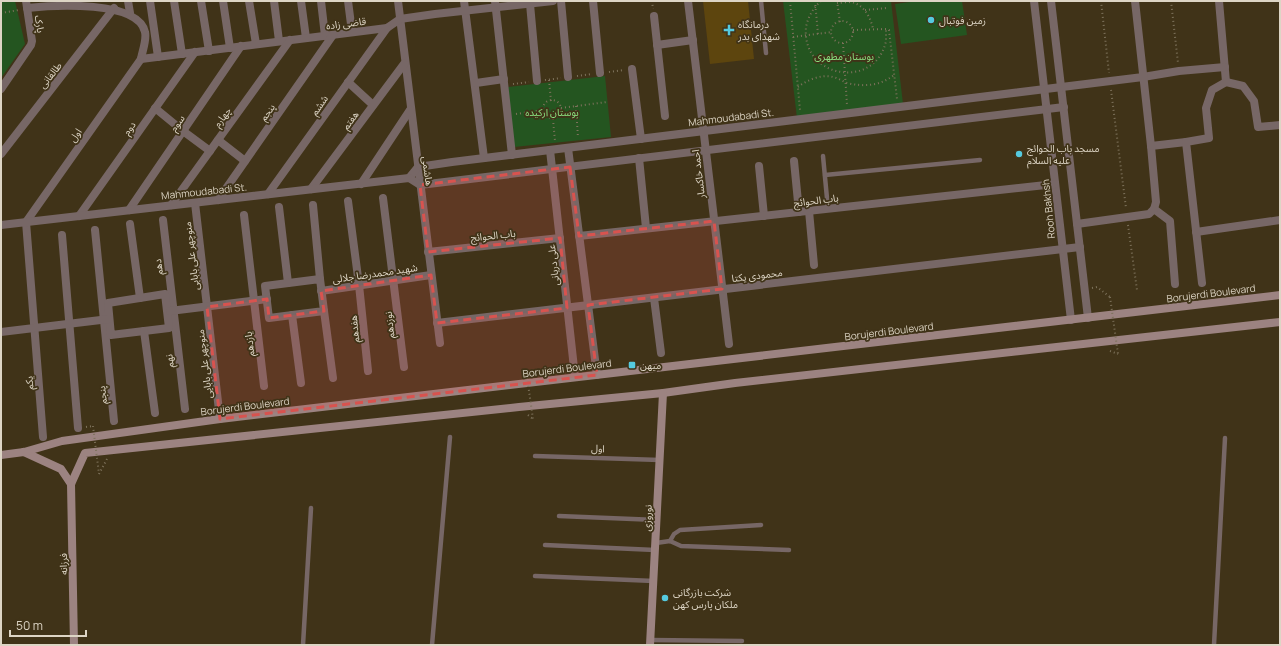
<svg xmlns="http://www.w3.org/2000/svg" width="1281" height="646" viewBox="0 0 1281 646" font-family="Manrope,'Noto Sans Arabic',sans-serif">
<style>
.green{fill:#245520}
.building{fill:#5d450e}
.lines{fill:none;stroke-linecap:round;stroke-linejoin:round}
.path{stroke:#7d725b;stroke-width:2;stroke-dasharray:1 3;stroke-linecap:butt}
.service{stroke:#776766;stroke-width:4.5}
.minor{stroke:#776766;stroke-width:8}
.secondary{stroke:#9c8381;stroke-width:8}
.path-bridge{stroke:#7d725b;stroke-width:2;stroke-dasharray:1 3;stroke-linecap:butt}
.marked{fill:#d8534f;fill-opacity:0.2;stroke:#d8534f;stroke-width:3;stroke-dasharray:8 5;stroke-linejoin:round}
.poi-dot{fill:#55cadf;stroke:#403318;stroke-width:1.5}
.labels{text-anchor:middle;stroke-width:3.5;stroke-linejoin:round;paint-order:stroke}
.poi-label{font-size:10px;fill:#ddd5c5;stroke:#403318;text-anchor:start}
.street-label{font-size:10px;fill:#ddd5c5;stroke:#403318}
.park-label{font-size:10px;fill:#8ae281;stroke:#403318}
</style>
<rect width="100%" height="100%" fill="#403318"/>
<!-- green -->
<g class="green">
<path d="M1,1h14l10,43 -24,34z"/>
<path d="M783,1h108l12,103 -106,14z"/>
<path d="M917,1h45l5,34 -66,9 -6,-40z"/>
<path d="M605,76l6,61 -97,10 -6,-60z"/>
</g>
<!-- building -->
<path class="building" d="M703,1h45l6,58 -44,5z"/>
<g class="lines">
<!-- path -->
<g class="path">
<path d="M652,1l1,8"/>
<path d="M790,1l10,109"/>
<path d="M815,1l3,33"/>
<path d="M821,1c-8,7 -13,16 -15,26 -5,52 70,63 80,14 0,-4 0,-8 0,-12"/>
<path d="M837,1l3,21"/>
<path d="M1101,1l8,72"/>
<path d="M1171,1l7,62"/>
<path d="M837,3c5,0 13,-2 17,0 11,3 17,16 19,26"/>
<path d="M865,10l22,-2"/>
<path d="M1,13l18,-3"/>
<circle cx="842" cy="32" r="11"/>
<path d="M853,30l33,-1 3,1 8,69"/>
<path d="M793,37l39,-5"/>
<path d="M843,43l4,62"/>
<path d="M609,72l15,-2"/>
<path d="M577,76l15,-2"/>
<path d="M545,80l16,-2"/>
<path d="M549,80l2,21"/>
<path d="M513,84l16,-2"/>
<path d="M798,87c9,-7 23,-13 35,-10 5,1 9,4 14,6 17,4 33,3 47,-8"/>
<path d="M1111,90l15,118"/>
<circle cx="552" cy="109" r="9"/>
<path d="M576,106l2,32"/>
<path d="M561,108l46,-6"/>
<path d="M516,114l27,-4"/>
<path d="M553,119l2,22"/>
<path d="M1128,225l9,65"/>
<path d="M1092,288l5,-1 13,10"/>
<path d="M1110,351l8,3"/>
<path d="M528,415l5,4"/>
<path d="M86,427l7,-1"/>
<path d="M99,474l8,-15"/>
</g>
<!-- service -->
<g class="service">
<path d="M761,1l5,52"/>
<path d="M823,156l5,53"/>
<path d="M825,175l155,-15"/>
<path d="M535,456l125,4"/>
<path d="M559,516l98,4"/>
<path d="M670,541l4,-7 6,-4 81,-5"/>
<path d="M656,543l14,-2 11,5 108,4"/>
<path d="M545,545l110,5"/>
<path d="M535,576l119,5"/>
<path d="M650,640l92,1"/>
<path d="M303,645l8,-137"/>
<path d="M432,645l18,-208"/>
<path d="M1214,645l11,-207"/>
</g>
<!-- minor -->
<g class="minor">
<path d="M128,1l2,12"/>
<path d="M150,1l8,56"/>
<path d="M174,1l8,53"/>
<path d="M201,1l8,50"/>
<path d="M223,1l7,47"/>
<path d="M249,1l7,43"/>
<path d="M274,1l5,40"/>
<path d="M301,1l5,37"/>
<path d="M321,1l4,35"/>
<path d="M348,1l4,31"/>
<path d="M398,1l42,342"/>
<path d="M464,1l20,157"/>
<path d="M495,1l17,154"/>
<path d="M561,1l7,76"/>
<path d="M593,1l7,72"/>
<path d="M688,1l41,343"/>
<path d="M1034,1l37,319"/>
<path d="M1051,1l37,317"/>
<path d="M1219,1l7,81"/>
<path d="M530,4l7,77"/>
<path d="M27,8c27,-3 111,-8 118,24 2,8 -3,20 -4,27l-115,163 17,215"/>
<path d="M654,16l11,100"/>
<path d="M657,45l36,-5"/>
<path d="M141,59l246,-31 13,-9 35,-5 118,-13"/>
<path d="M632,69l9,70"/>
<path d="M348,82l25,23"/>
<path d="M476,83l28,-4"/>
<path d="M1,89l30,-44 1,-4 -6,-40"/>
<path d="M155,108l28,23 27,20"/>
<path d="M218,140l27,21"/>
<path d="M1151,146l35,-4"/>
<path d="M568,148l29,227"/>
<path d="M550,150l25,227"/>
<path d="M1,154l113,-146"/>
<path d="M639,158l7,70"/>
<path d="M794,161l5,51"/>
<path d="M759,166l5,50"/>
<path d="M409,178l9,-11 34,-5 691,-85 36,-6 46,-4"/>
<path d="M361,184l49,-74"/>
<path d="M311,189l93,-125"/>
<path d="M268,194l119,-166"/>
<path d="M383,198l21,169"/>
<path d="M218,200l115,-165"/>
<path d="M348,201l11,84 9,86"/>
<path d="M195,203l25,216"/>
<path d="M171,205l119,-165"/>
<path d="M313,205l7,74"/>
<path d="M279,207l9,76"/>
<path d="M1154,209l16,12 5,63"/>
<path d="M129,210l112,-164"/>
<path d="M809,211l5,54"/>
<path d="M244,215l20,171"/>
<path d="M79,216l116,-164"/>
<path d="M163,220l22,189"/>
<path d="M130,224l10,74"/>
<path d="M1077,224l72,-10 5,-5 2,-7 -5,-56 -16,-145"/>
<path d="M1,225l408,-47 11,7 644,-78"/>
<path d="M95,230l19,191"/>
<path d="M1196,232l84,-12"/>
<path d="M62,235l16,193"/>
<path d="M579,236l476,-52"/>
<path d="M428,252l132,-14"/>
<path d="M320,279l4,32 -55,7 -4,-32z"/>
<path d="M1202,283l-16,-141 23,-4 -3,-30 6,-18 14,-8 17,4 11,15 4,26 22,-2"/>
<path d="M321,291l110,-16"/>
<path d="M165,294l4,34 -58,7 -3,-32z"/>
<path d="M654,298l7,55"/>
<path d="M170,311l97,-12"/>
<path d="M324,311l9,67"/>
<path d="M292,315l9,68"/>
<path d="M437,323l643,-76"/>
<path d="M144,331l11,82"/>
<path d="M1,332l108,-13"/>
</g>
<!-- secondary -->
<g class="secondary">
<path d="M24,452l37,17 10,15"/>
<path d="M1,455l23,-3 38,-11 158,-22 1060,-124"/>
<path d="M74,645l-3,-161 14,-31 434,-46 144,-14 72,-10 545,-61"/>
<path d="M650,645l13,-252"/>
</g>
<!-- path-bridge -->
<g class="path-bridge">
<path d="M1110,297l8,57"/>
<path d="M526,370l7,49"/>
<path d="M93,426l6,48"/>
</g>
</g>
<!-- marked area -->
<path class="marked" d="M570,167l9,69 135,-15 8,68 -134,16 9,70 -377,44 -13,-112 60,-8 2,19 55,-7 -3,-20 110,-16 6,48 130,-15 -7,-70 -132,14 -8,-67z"/>
<!-- markers -->
<g class="poi-dot">
<circle cx="931" cy="20" r="4"/>
<path d="M727 24h4v4h4v4h-4v4h-4v-4h-4v-4h4z"/>
<circle cx="1019" cy="154" r="4"/>
<rect x="628" y="361" width="8" height="8" rx="2"/>
<circle cx="665" cy="598" r="4"/>
</g>
<g class="labels">
<!-- poi labels -->
<g class="poi-label">
<text x="939" y="24">زمین فوتبال</text>
<text x="738" y="28">درمانگاه<tspan x="738" dy="12">شهدای بدر</tspan></text>
<text x="1027" y="152">مسجد باب الحوائج<tspan x="1027" dy="12">علیه السلام</tspan></text>
<text x="640" y="369">میهن</text>
<text x="673" y="596">شرکت بازرگانی<tspan x="673" dy="12">ملکان پارس کهن</tspan></text>
</g>
<!-- street labels -->
<g class="street-label">
<text transform="translate(346 23) rotate(-7)" y="4">قاضی زاده</text>
<text transform="translate(40 24) rotate(81)" y="4">پارک</text>
<text transform="translate(50 75) rotate(-52)" y="4">طالقانی</text>
<text transform="translate(319 105) rotate(-55)" y="4">ششم</text>
<text transform="translate(267 112) rotate(-55)" y="4">پنجم</text>
<text transform="translate(222 117) rotate(-54)" y="4">چهارم</text>
<text transform="translate(731 117) rotate(-7)" y="4">Mahmoudabadi St.</text>
<text transform="translate(350 120) rotate(-53)" y="4">هفتم</text>
<text transform="translate(177 123) rotate(-55)" y="4">سوم</text>
<text transform="translate(129 128) rotate(-55)" y="4">دوم</text>
<text transform="translate(75 135) rotate(-55)" y="4">اول</text>
<text transform="translate(428 171) rotate(83)" y="4">هاشمی</text>
<text transform="translate(698 174) rotate(-97)" y="4">احمد خاکسار</text>
<text transform="translate(204 191) rotate(-6)" y="4">Mahmoudabadi St.</text>
<text transform="translate(816 200) rotate(-7)" y="4">باب الحوائج</text>
<text transform="translate(1048 209) rotate(-96)" y="4">Rooh Bakhsh</text>
<text transform="translate(493 235) rotate(-6)" y="4">باب الحوائج</text>
<text transform="translate(191 256) rotate(-97)" y="4">منوچهر علی بابابی</text>
<text transform="translate(553 265) rotate(-96)" y="4">علی دریانی</text>
<text transform="translate(158 267) rotate(-97)" y="4">دهم</text>
<text transform="translate(375 273) rotate(-8)" y="4">شهید محمدرضا جلالی</text>
<text transform="translate(757 275) rotate(-7)" y="4">محمودی یکتا</text>
<text transform="translate(1211 293) rotate(-7)" y="4">Borujerdi Boulevard</text>
<text transform="translate(389 325) rotate(-96)" y="4">نوزدهم</text>
<text transform="translate(354 329) rotate(-96)" y="4">هفدهم</text>
<text transform="translate(889 331) rotate(-7)" y="4">Borujerdi Boulevard</text>
<text transform="translate(249 344) rotate(-97)" y="4">یازدهم</text>
<text transform="translate(169 361) rotate(-96)" y="4">نهم</text>
<text transform="translate(204 364) rotate(-97)" y="4">منوچهر علی بابایی</text>
<text transform="translate(567 368) rotate(-7)" y="4">Borujerdi Boulevard</text>
<text transform="translate(29 383) rotate(-95)" y="4">یکم</text>
<text transform="translate(102 395) rotate(-96)" y="4">پنجم</text>
<text transform="translate(245 406) rotate(-7)" y="4">Borujerdi Boulevard</text>
<text transform="translate(598 448) rotate(2)" y="4">اول</text>
<text transform="translate(647 518) rotate(-87)" y="4">نوروزی</text>
<text transform="translate(63 564) rotate(-91)" y="4">فرزانه</text>
</g>
<!-- park labels -->
<g class="park-label">
<text x="844" y="60">بوستان مطهری</text>
<text x="552" y="116">بوستان ارکیده</text>
</g>
</g>
<!-- border -->
<rect width="1281" height="646" fill="none" stroke="#ddd5c5" stroke-width="4"/>
<!-- scale -->
<path d="M10 630v6h76v-6" fill="none" stroke="#ddd5c5" stroke-width="2"/>
<text x="16" y="630" font-size="12" fill="#ddd5c5" stroke="#403318" stroke-width="3" paint-order="stroke">50 m</text>
</svg>
